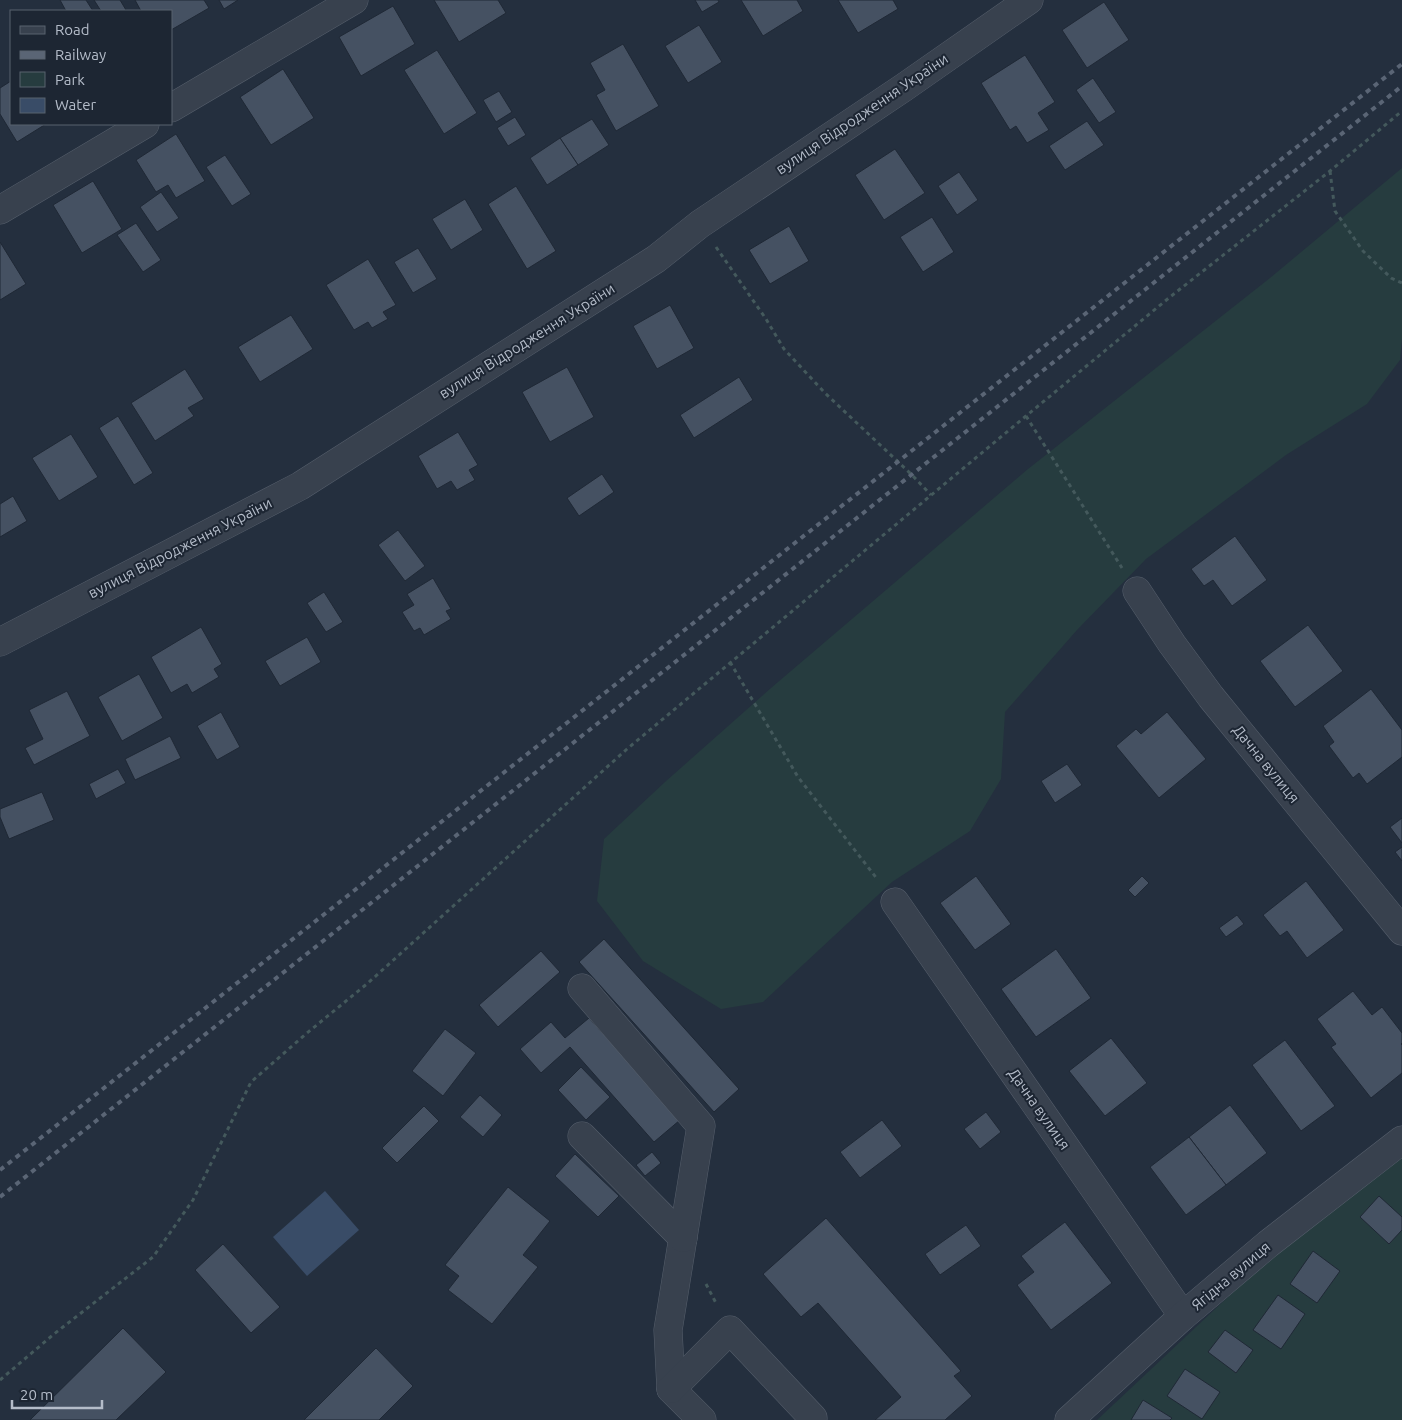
<svg xmlns="http://www.w3.org/2000/svg" width="1402" height="1420" viewBox="0 0 1402 1420" font-family="Ubuntu,sans-serif">
<style>
.green{fill:#263c3f}
.water{fill:#394c67}
.building{fill:#455162;stroke:#1f2835}
.lines{fill:none;stroke-linecap:round;stroke-linejoin:round}
.minor-casing{stroke:#565f6c;stroke-width:29}
.path{stroke:#44595c;stroke-width:3;stroke-dasharray:4 4;stroke-linecap:butt}
.minor{stroke:#38414e;stroke-width:28}
.rail{stroke:#5a6575;stroke-width:4;stroke-dasharray:5 5;stroke-linecap:butt}
.labels{text-anchor:middle;stroke-width:4;stroke-linejoin:round;paint-order:stroke}
.street-label{font-size:15px;fill:#b4bcc9;stroke:#1d2633}
</style>
<rect width="100%" height="100%" fill="#242f3e"/>
<!-- green -->
<g class="green">
<path d="M1402,168v171l-2,21 -33,44 -81,51 -140,104 -69,71 -72,82 -4,67 -31,52 -78,51 -129,120 -42,7 -78,-48 -46,-60 7,-62 61,-57 106,-94 257,-219 242,-191z"/>
<path d="M1402,1151v269h-305l215,-202z"/>
</g>
<!-- water -->
<path class="water" d="M325,1191l34,39 -52,46 -34,-39z"/>
<!-- building -->
<g class="building">
<path d="M60,0h26l7,11h-27z"/>
<path d="M94,0h26l6,10 -3,1h-22z"/>
<path d="M135,0h69l5,8 -38,22v-19h-30z"/>
<path d="M219,0h19l-14,9z"/>
<path d="M434,0h64l8,13 -47,29z"/>
<path d="M695,0h23l1,2 -17,10z"/>
<path d="M741,0h56l6,11 -40,25z"/>
<path d="M838,0h55l5,9 -40,24z"/>
<path d="M1104,2l25,38 -42,28 -25,-38z"/>
<path d="M393,6l22,38 -54,32 -22,-39z"/>
<path d="M699,25l23,37 -34,21 -23,-37z"/>
<path d="M623,44l36,62 -43,25 -20,-36 9,-5 -15,-27z"/>
<path d="M437,50l40,63 -33,21 -40,-64z"/>
<path d="M1025,55l30,47 -17,11 11,17 -22,13 -11,-17 -6,4 -29,-47z"/>
<path d="M283,69l31,49 -43,27 -31,-48z"/>
<path d="M1093,78l23,34 -17,11 -23,-33z"/>
<path d="M11,81v43h35l-29,18 -17,-28v-26z"/>
<path d="M499,91l13,21 -16,10 -13,-22z"/>
<path d="M515,117l11,18 -18,11 -11,-18z"/>
<path d="M592,119l17,26 -31,20 -18,-27z"/>
<path d="M1087,121l17,24 -39,25 -16,-24z"/>
<path d="M176,134l29,47 -29,17 -8,-13 -12,7 -20,-32z"/>
<path d="M560,138l18,27 -31,20 -17,-27z"/>
<path d="M895,149l30,44 -41,27 -29,-45z"/>
<path d="M225,155l26,39 -19,12 -26,-39z"/>
<path d="M959,172l19,28 -21,15 -19,-29z"/>
<path d="M93,181l29,48 -40,24 -29,-48z"/>
<path d="M516,186l40,65 -29,18 -39,-65z"/>
<path d="M161,192l18,26 -22,14 -17,-25z"/>
<path d="M465,199l18,31 -32,20 -19,-31z"/>
<path d="M932,217l22,35 -31,20 -23,-35z"/>
<path d="M136,223l25,37 -18,12 -26,-37z"/>
<path d="M789,226l20,35 -39,23 -21,-34z"/>
<path d="M0,242l26,42 -26,16z"/>
<path d="M418,248l19,31 -24,14 -19,-31z"/>
<path d="M368,259l28,46 -13,7 5,7 -16,9 -4,-6 -14,8 -28,-45z"/>
<path d="M670,305l24,43 -37,21 -24,-43z"/>
<path d="M291,315l22,34 -53,33 -22,-35z"/>
<path d="M567,367l27,50 -44,25 -28,-50z"/>
<path d="M185,369l19,30 -16,9 6,8 -39,25 -24,-38z"/>
<path d="M739,377l14,23 -59,38 -14,-23z"/>
<path d="M118,416l35,57 -19,12 -35,-57z"/>
<path d="M458,432l20,33 -9,5 6,10 -18,10 -6,-9 -14,8 -19,-33z"/>
<path d="M71,434l27,43 -39,24 -27,-43z"/>
<path d="M602,474l12,18 -35,24 -12,-18z"/>
<path d="M13,496l14,25 -27,16v-33z"/>
<path d="M398,530l27,36 -20,15 -27,-36z"/>
<path d="M1235,536l32,44 -35,26 -19,-26 -9,6 -13,-17z"/>
<path d="M433,578l18,31 -5,2 5,8 -27,16 -4,-7 -6,3 -12,-19 12,-7 -7,-11z"/>
<path d="M324,592l19,30 -17,10 -19,-29z"/>
<path d="M1308,625l35,46 -48,36 -35,-46z"/>
<path d="M201,627l21,37 -8,5 5,8 -27,16 -5,-9 -16,9 -20,-36z"/>
<path d="M307,637l14,25 -41,24 -15,-25z"/>
<path d="M139,674l24,44 -41,23 -24,-44z"/>
<path d="M1371,689l31,41v27l-35,27 -8,-11 -6,5 -24,-32 5,-4 -11,-16z"/>
<path d="M67,691l23,45 -56,29 -9,-17 18,-9 -14,-29z"/>
<path d="M221,712l19,35 -23,13 -20,-34z"/>
<path d="M1167,712l39,47 -47,39 -43,-52 20,-17 5,5z"/>
<path d="M170,736l11,22 -46,22 -10,-21z"/>
<path d="M1067,764l15,21 -27,18 -14,-22z"/>
<path d="M118,769l8,14 -30,16 -7,-15z"/>
<path d="M42,792l12,28 -45,19 -9,-22v-8z"/>
<path d="M1402,818v25l-12,-16z"/>
<path d="M1402,847v14l-7,-9z"/>
<path d="M976,876l35,48 -36,26 -35,-47z"/>
<path d="M1142,876l7,7 -14,14 -7,-7z"/>
<path d="M1306,881l38,49 -37,28 -20,-27 -7,5 -17,-21z"/>
<path d="M1237,915l7,9 -18,13 -7,-9z"/>
<path d="M604,939l135,150 -25,23 -135,-150z"/>
<path d="M1056,949l35,49 -55,39 -35,-48z"/>
<path d="M541,951l19,21 -62,55 -19,-22z"/>
<path d="M1353,991l19,24 10,-8 20,26v10l-1,1 1,1v28l-31,25 -40,-51 5,-3 -19,-25z"/>
<path d="M589,1018l91,102 -26,22 -84,-95 -29,26 -21,-24 31,-27 14,16z"/>
<path d="M445,1029l31,24 -33,43 -31,-25z"/>
<path d="M1111,1038l36,45 -42,33 -36,-45z"/>
<path d="M1285,1040l50,66 -34,25 -49,-66z"/>
<path d="M581,1067l29,30 -24,23 -28,-30z"/>
<path d="M480,1095l22,20 -19,22 -23,-20z"/>
<path d="M1230,1105l37,48 -41,32 -37,-48z"/>
<path d="M424,1106l15,15 -42,42 -15,-15z"/>
<path d="M986,1112l15,20 -21,17 -16,-20z"/>
<path d="M882,1120l20,26 -42,32 -20,-26z"/>
<path d="M1189,1137l37,48 -40,30 -36,-48z"/>
<path d="M652,1152l9,11 -16,13 -9,-11z"/>
<path d="M575,1154l44,42 -21,21 -43,-41z"/>
<path d="M508,1187l42,34 -27,34 15,12 -46,57 -44,-34 11,-14 -14,-11z"/>
<path d="M1379,1196l23,21v13l-13,14 -29,-27z"/>
<path d="M826,1218l135,153 -7,5 18,20 -27,24h-70l26,-23 -83,-94 -17,14 -38,-43z"/>
<path d="M1065,1222l47,61 -61,47 -34,-45 17,-13 -13,-16z"/>
<path d="M966,1225l15,21 -41,29 -15,-21z"/>
<path d="M223,1244l57,63 -29,26 -56,-63z"/>
<path d="M1313,1251l27,20 -23,32 -27,-19z"/>
<path d="M1278,1295l27,19 -24,35 -28,-19z"/>
<path d="M123,1328l43,44 -50,48h-86z"/>
<path d="M1225,1330l28,20 -17,23 -28,-21z"/>
<path d="M376,1348l37,38 -34,34h-75z"/>
<path d="M1185,1369l35,23 -18,27 -35,-23z"/>
<path d="M1143,1400l29,18 -2,2h-39z"/>
</g>
<g class="lines">
<!-- minor casing -->
<g class="minor-casing">
<g id="minor">
<path d="M171,108l183,-108"/>
<path d="M0,210l145,-86"/>
<path d="M1137,591l35,53 39,53 191,234"/>
<path d="M0,642l300,-156 356,-227 44,-35 203,-136 126,-88"/>
<path d="M895,902l288,414"/>
<path d="M582,988l119,138 -33,204 3,59 31,31"/>
<path d="M582,1136l101,102"/>
<path d="M671,1389l59,-59 83,88 -2,2"/>
<path d="M1069,1420l114,-104 85,-72 134,-104"/>
</g>
</g>
<!-- path -->
<g class="path">
<path d="M1330,171l5,40 28,40 28,27 11,5"/>
<path d="M716,247l50,72 18,30 41,44 87,82 19,20"/>
<path d="M1026,416l96,152"/>
<path d="M730,662l68,115 80,103"/>
<path d="M706,1284l11,21"/>
<path d="M0,1380l54,-46 99,-77 40,-57 58,-118 56,-49 61,-50 259,-234 399,-333 144,-119 160,-126 72,-60"/>
</g>
<!-- minor -->
<use href="#minor" class="minor"/>
<!-- rail -->
<g class="rail">
<path d="M0,1170l1402,-1106"/>
<path d="M0,1197l1402,-1111"/>
</g>
</g>
<g class="labels">
<!-- street labels -->
<g class="street-label">
<text transform="translate(862 114) rotate(-34)" y="5">вулиця Відродження України</text>
<text transform="translate(527 341) rotate(-32)" y="5">вулиця Відродження України</text>
<text transform="translate(180 548) rotate(-27)" y="5">вулиця Відродження України</text>
<text transform="translate(1266 764) rotate(51)" y="5">Дачна вулиця</text>
<text transform="translate(1039 1109) rotate(55)" y="5">Дачна вулиця</text>
<text transform="translate(1231 1276) rotate(-40)" y="5">Ягідна вулиця</text>
</g>
</g>
<!-- legend -->
<rect x="10" y="10" width="162" height="115" fill="#1d2633" stroke="#59626f"/>
<rect x="20" y="26" width="25" height="8" fill="#38414e" stroke="#59626f"/>
<text x="55" y="35" font-size="15" fill="#b4bcc9">Road</text>
<rect x="20" y="51" width="25" height="8" fill="#5a6575" stroke="#59626f"/>
<text x="55" y="60" font-size="15" fill="#b4bcc9">Railway</text>
<rect x="20" y="72" width="25" height="15" fill="#263c3f" stroke="#59626f"/>
<text x="55" y="85" font-size="15" fill="#b4bcc9">Park</text>
<rect x="20" y="98" width="25" height="15" fill="#394c67" stroke="#59626f"/>
<text x="55" y="110" font-size="15" fill="#b4bcc9">Water</text>
<!-- scale -->
<path d="M12 1400v8h90v-8" fill="none" stroke="#b4bcc9" stroke-width="2.5"/>
<text x="20" y="1400" font-size="15" fill="#b4bcc9" stroke="#1d2633" stroke-width="4" paint-order="stroke">20 m</text>
</svg>
